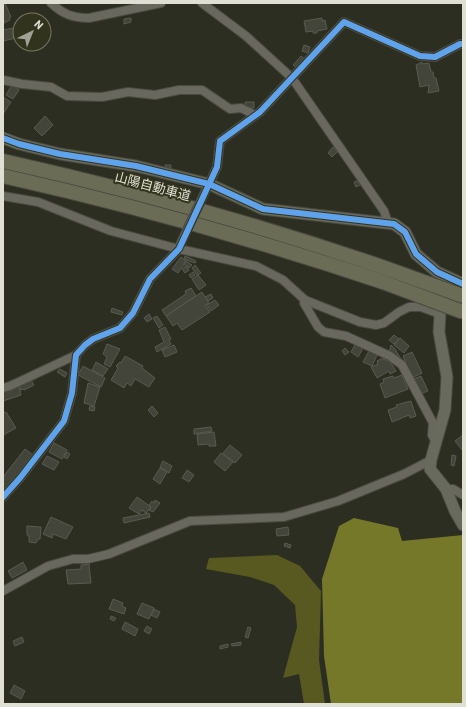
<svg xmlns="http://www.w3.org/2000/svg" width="466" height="707" viewBox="0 0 466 707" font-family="Barlow,'Noto Sans JP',sans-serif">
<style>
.forest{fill:#575920}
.water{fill:#757729}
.building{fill:#43443a;stroke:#595a50}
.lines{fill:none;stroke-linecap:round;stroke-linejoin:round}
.street-casing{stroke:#494a40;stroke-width:10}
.secondary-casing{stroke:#494a40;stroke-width:13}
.highway-casing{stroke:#494a40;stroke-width:16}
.street{stroke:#68685f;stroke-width:8}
.secondary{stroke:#686a5d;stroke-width:11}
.highway{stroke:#6b6c56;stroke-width:14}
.street-bridge-casing{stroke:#494a40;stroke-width:10;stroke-linecap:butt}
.highway-bridge-casing{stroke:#494a40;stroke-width:16;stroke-linecap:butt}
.street-bridge{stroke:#68685f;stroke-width:8}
.highway-bridge{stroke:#6b6c56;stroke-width:14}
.cycleway-casing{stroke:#32331d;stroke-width:8}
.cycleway{stroke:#60a3ed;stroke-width:6}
.labels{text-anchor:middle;stroke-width:4;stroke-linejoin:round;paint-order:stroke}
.street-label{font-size:13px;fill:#dfe0d3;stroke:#32331d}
</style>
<rect width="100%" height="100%" fill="#2d2e22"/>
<!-- forest -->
<path class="forest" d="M277,555l23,11 21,25 -2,69 6,44h-21l-5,-30 -16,4 14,-51 -2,-22 -21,-20 -24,-8 -44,-8 3,-11z"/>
<!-- water -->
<path class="water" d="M354,518l44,10 4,13 61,-6v169h-132l-7,-48 -2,-77 17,-53z"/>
<!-- building -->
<g class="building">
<path d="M3,3h2l6,14 -2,1 1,2 -6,3z"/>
<path d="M131,18v4l-7,2v-5z"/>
<path d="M322,18v3l3,-1 2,9 -10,2v2h-4v-2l-7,1 -2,-11z"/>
<path d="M19,27l1,10 -17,4v-11z"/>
<path d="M304,45l6,2 -2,6 -6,-2z"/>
<path d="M301,56l4,3 -8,9 -4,-3z"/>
<path d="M422,62v2l7,-1 2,9h2l1,6h2l3,13 -11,2 1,-8 -9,2 -4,-22z"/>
<path d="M12,85l7,5 -6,9 -7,-4z"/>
<path d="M3,97l8,5 -8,12z"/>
<path d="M245,102h9v6l-9,-1z"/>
<path d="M45,116l8,9 -11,11 -8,-8z"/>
<path d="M333,147l4,5 -5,5 -4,-4z"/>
<path d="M165,165h6v3h-5z"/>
<path d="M360,180l2,4 -6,3 -2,-5z"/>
<path d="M185,256l11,5 -1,2 -11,-4z"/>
<path d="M181,257l5,4 -8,12 -6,-4z"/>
<path d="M186,261l6,4 -3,3 -5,-4z"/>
<path d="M195,265l6,8 -4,2 -5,-7z"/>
<path d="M186,266l3,4 -4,3 -3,-4z"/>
<path d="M193,272l2,3 -4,3 -2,-3z"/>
<path d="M198,275l8,10 -7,5 -7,-11z"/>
<path d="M191,288l5,8 -30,20 -4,-6 24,-16 -1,-3z"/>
<path d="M202,292l7,11 -4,2 5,7 -28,18 -5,-7 -4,3 -7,-10z"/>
<path d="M211,294l2,4 -5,3 -3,-4z"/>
<path d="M215,300l4,5 -8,6 -4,-6z"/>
<path d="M112,308l11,4 -1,3 -11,-3z"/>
<path d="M149,314l3,5 -5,3 -3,-4z"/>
<path d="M157,316l6,9 -4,3 -6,-10z"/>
<path d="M165,327l6,12 -2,1 2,4 -14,8 -2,-5 9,-5 -5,-12z"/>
<path d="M394,335l5,4 -5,5 -5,-4z"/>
<path d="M400,338l9,8 -5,7 -10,-8z"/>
<path d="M356,343l7,5 -5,9 -7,-5z"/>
<path d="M107,344l13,5 -10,18 -6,-3 3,-7 -4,-3z"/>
<path d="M174,345l3,7 -12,5 -3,-7z"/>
<path d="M391,345l4,4 7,12 -13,-8z"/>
<path d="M345,348l4,4 -4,3 -3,-4z"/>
<path d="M369,351l8,4 -5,11 -9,-4z"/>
<path d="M412,352l10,21 -10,5 -9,-22z"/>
<path d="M125,356l18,10 -1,2 13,10 -6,9 -14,-8 -4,7 -4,-3 -3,5 -13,-8 7,-12 -2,-2 4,-4 1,1z"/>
<path d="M383,358l1,2 1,-1 2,2 2,-1 7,11 -6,3 -1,-3 -12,7 -6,-11 7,-3 -1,-3z"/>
<path d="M96,362l12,7 -5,7 -11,-6z"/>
<path d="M83,366l22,12 -4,9 -23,-12z"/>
<path d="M60,369l7,4 -2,4 -8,-5z"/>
<path d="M402,375l6,14 -23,9 -5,-14 4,-2 -1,-3 10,-3 1,2z"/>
<path d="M421,376l7,15 -8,3 -6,-15z"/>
<path d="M31,380l3,5 -10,5v-1l-3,1 -2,-4z"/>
<path d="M88,383l12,4 -6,19 -10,-3z"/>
<path d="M19,386l2,9 -18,6v-10z"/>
<path d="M411,401l5,15 -6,2 -1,-3 -17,7 -4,-12 9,-3 -1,-2z"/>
<path d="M90,406l5,1 -1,4 -5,-1z"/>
<path d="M152,406l6,7 -4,4 -6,-7z"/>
<path d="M6,412l10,16 -13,7v-22z"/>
<path d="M211,427l1,4 -18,3v-5z"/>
<path d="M214,432l2,14h-7v-2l-11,1 -1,-11z"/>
<path d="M463,435v16l-8,-10z"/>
<path d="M54,443l13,7 -5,9 -13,-7z"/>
<path d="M230,445l12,10 -7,8 -12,-10z"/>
<path d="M25,449l8,6 -28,35 -2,-1v-12z"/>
<path d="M67,452l3,2 -3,5 -3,-2z"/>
<path d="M221,453l12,9 -8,9 -11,-9z"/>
<path d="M452,455l4,1 -2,10 -3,-1z"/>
<path d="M47,456l12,6 -5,8 -12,-6z"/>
<path d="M163,461l9,5 -3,7 -9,-6z"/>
<path d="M160,468l7,4 -7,12 -7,-5z"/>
<path d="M187,470l7,5 -5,7 -7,-4z"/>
<path d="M137,497l14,10 -5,6 -4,-3 -3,4 -10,-6z"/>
<path d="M155,500l5,3 -7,9 -4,-2 2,-3 -2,-2 3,-4 2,2z"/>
<path d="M149,513l1,4 -26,6 -1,-5z"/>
<path d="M51,517l22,10 -7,12 -13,-5 -1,4 -9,-4z"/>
<path d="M27,526l14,1 -1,12h-2l-2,4 -7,-1v-6l-2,-1z"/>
<path d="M288,527l1,8 -12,1 -1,-7z"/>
<path d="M285,543l6,2 -1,3 -6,-2z"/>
<path d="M23,562l4,8 -15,8 -4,-7z"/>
<path d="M89,564l2,19 -23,1 -2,-14 15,-1v-4z"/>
<path d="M113,599l10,4 -1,3 4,2 -2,6 -15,-5z"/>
<path d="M142,603l12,5 -5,11 -12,-5z"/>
<path d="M154,609l6,3 -3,6 -6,-3z"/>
<path d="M111,616l5,2 -2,3 -4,-2z"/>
<path d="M125,622l13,7 -3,7 -13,-7z"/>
<path d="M147,626l5,3 -3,5 -5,-3z"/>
<path d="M248,627l3,1 -3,10 -3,-1z"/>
<path d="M22,637l2,5 -9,4 -2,-5z"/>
<path d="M241,642v3l-9,1 -1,-2z"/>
<path d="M228,644v3l-8,2v-3z"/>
<path d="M14,685l11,6 -4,8 -11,-6z"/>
</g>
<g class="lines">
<!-- street casing -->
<g class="street-casing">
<g id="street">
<path d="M51,3c12,11 21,15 38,15l72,-15"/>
<path d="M202,3l44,33 46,42 92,133 4,12"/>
<path d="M3,80l19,4 29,3 16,9 35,1 26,-5 27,3 24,-5h23l28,19 11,-1 14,7"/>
<path d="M207,188l10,-21 3,-26 40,-29 84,-90 76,34 15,1 25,-13h3"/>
<path d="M3,196l35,6 73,29 68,18 77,17 27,14 22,20 55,22 16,3 8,-2 15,-11 10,-5h12l19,7"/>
<path d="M305,300l-1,3 14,24 6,5 22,4 44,20 12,9 31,58 -1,12 4,7"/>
<path d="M3,388l7,-2 66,-31"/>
<path d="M446,489h7l10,6"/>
<path d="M3,497l17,-19 44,-57 8,-28 4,-38 9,-10 8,-6 27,-11 13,-15 17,-34 29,-30 1,-4"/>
<path d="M3,591l45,-25 25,-7h15l21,-5 81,-33 94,-4 54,-16 66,-27 27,-14"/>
</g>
</g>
<!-- secondary casing -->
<g class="secondary-casing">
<g id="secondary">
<path d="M3,138l16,6 41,10 76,12 73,18 54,25 131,15 11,8 11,22 21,18 26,12"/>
<path d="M445,297l-5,17 -1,18 8,45 -2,33 -14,50 -1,9 16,20 9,22 8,14"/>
</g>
</g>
<!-- highway casing -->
<g class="highway-casing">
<g id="highway">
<path d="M3,161c130,29 258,64 385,108"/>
<path d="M3,176c129,29 255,64 380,106"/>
</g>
</g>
<!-- street -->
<use href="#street" class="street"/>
<!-- secondary -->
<use href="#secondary" class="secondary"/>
<!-- highway -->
<use href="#highway" class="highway"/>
<!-- street-bridge casing -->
<g class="street-bridge-casing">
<path id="street-bridge" d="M180,245l26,-55"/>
</g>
<!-- highway-bridge casing -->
<g class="highway-bridge-casing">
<g id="highway-bridge">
<path d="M388,269l75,27"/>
<path d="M383,282l80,30"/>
</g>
</g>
<!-- street-bridge -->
<use href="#street-bridge" class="street-bridge"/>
<!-- highway-bridge -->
<use href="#highway-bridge" class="highway-bridge"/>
<!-- cycleway casing -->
<g class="cycleway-casing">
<g id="cycleway">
<path d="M3,138l16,6 41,10 76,12 73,18 54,25 131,15 11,8 11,22 21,18 26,12"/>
<path d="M3,497l17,-19 44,-57 8,-28 4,-38 9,-10 8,-6 27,-11 13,-15 17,-34 29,-30 38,-82 3,-26 40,-29 84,-90 76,34 15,1 25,-13h3"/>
</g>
</g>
<!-- cycleway -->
<use href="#cycleway" class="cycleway"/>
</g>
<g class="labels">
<!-- street labels -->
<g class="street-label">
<text transform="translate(153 186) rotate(15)" y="5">山陽自動車道</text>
</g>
</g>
<!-- border -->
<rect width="466" height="707" fill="none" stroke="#dfe0d3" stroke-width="8"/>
<!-- north arrow -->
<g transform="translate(32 32) rotate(43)"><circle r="19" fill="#32331d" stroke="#777866"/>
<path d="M0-3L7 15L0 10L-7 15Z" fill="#a1a295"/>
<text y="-6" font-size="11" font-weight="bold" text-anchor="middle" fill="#dfe0d3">N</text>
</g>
</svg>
